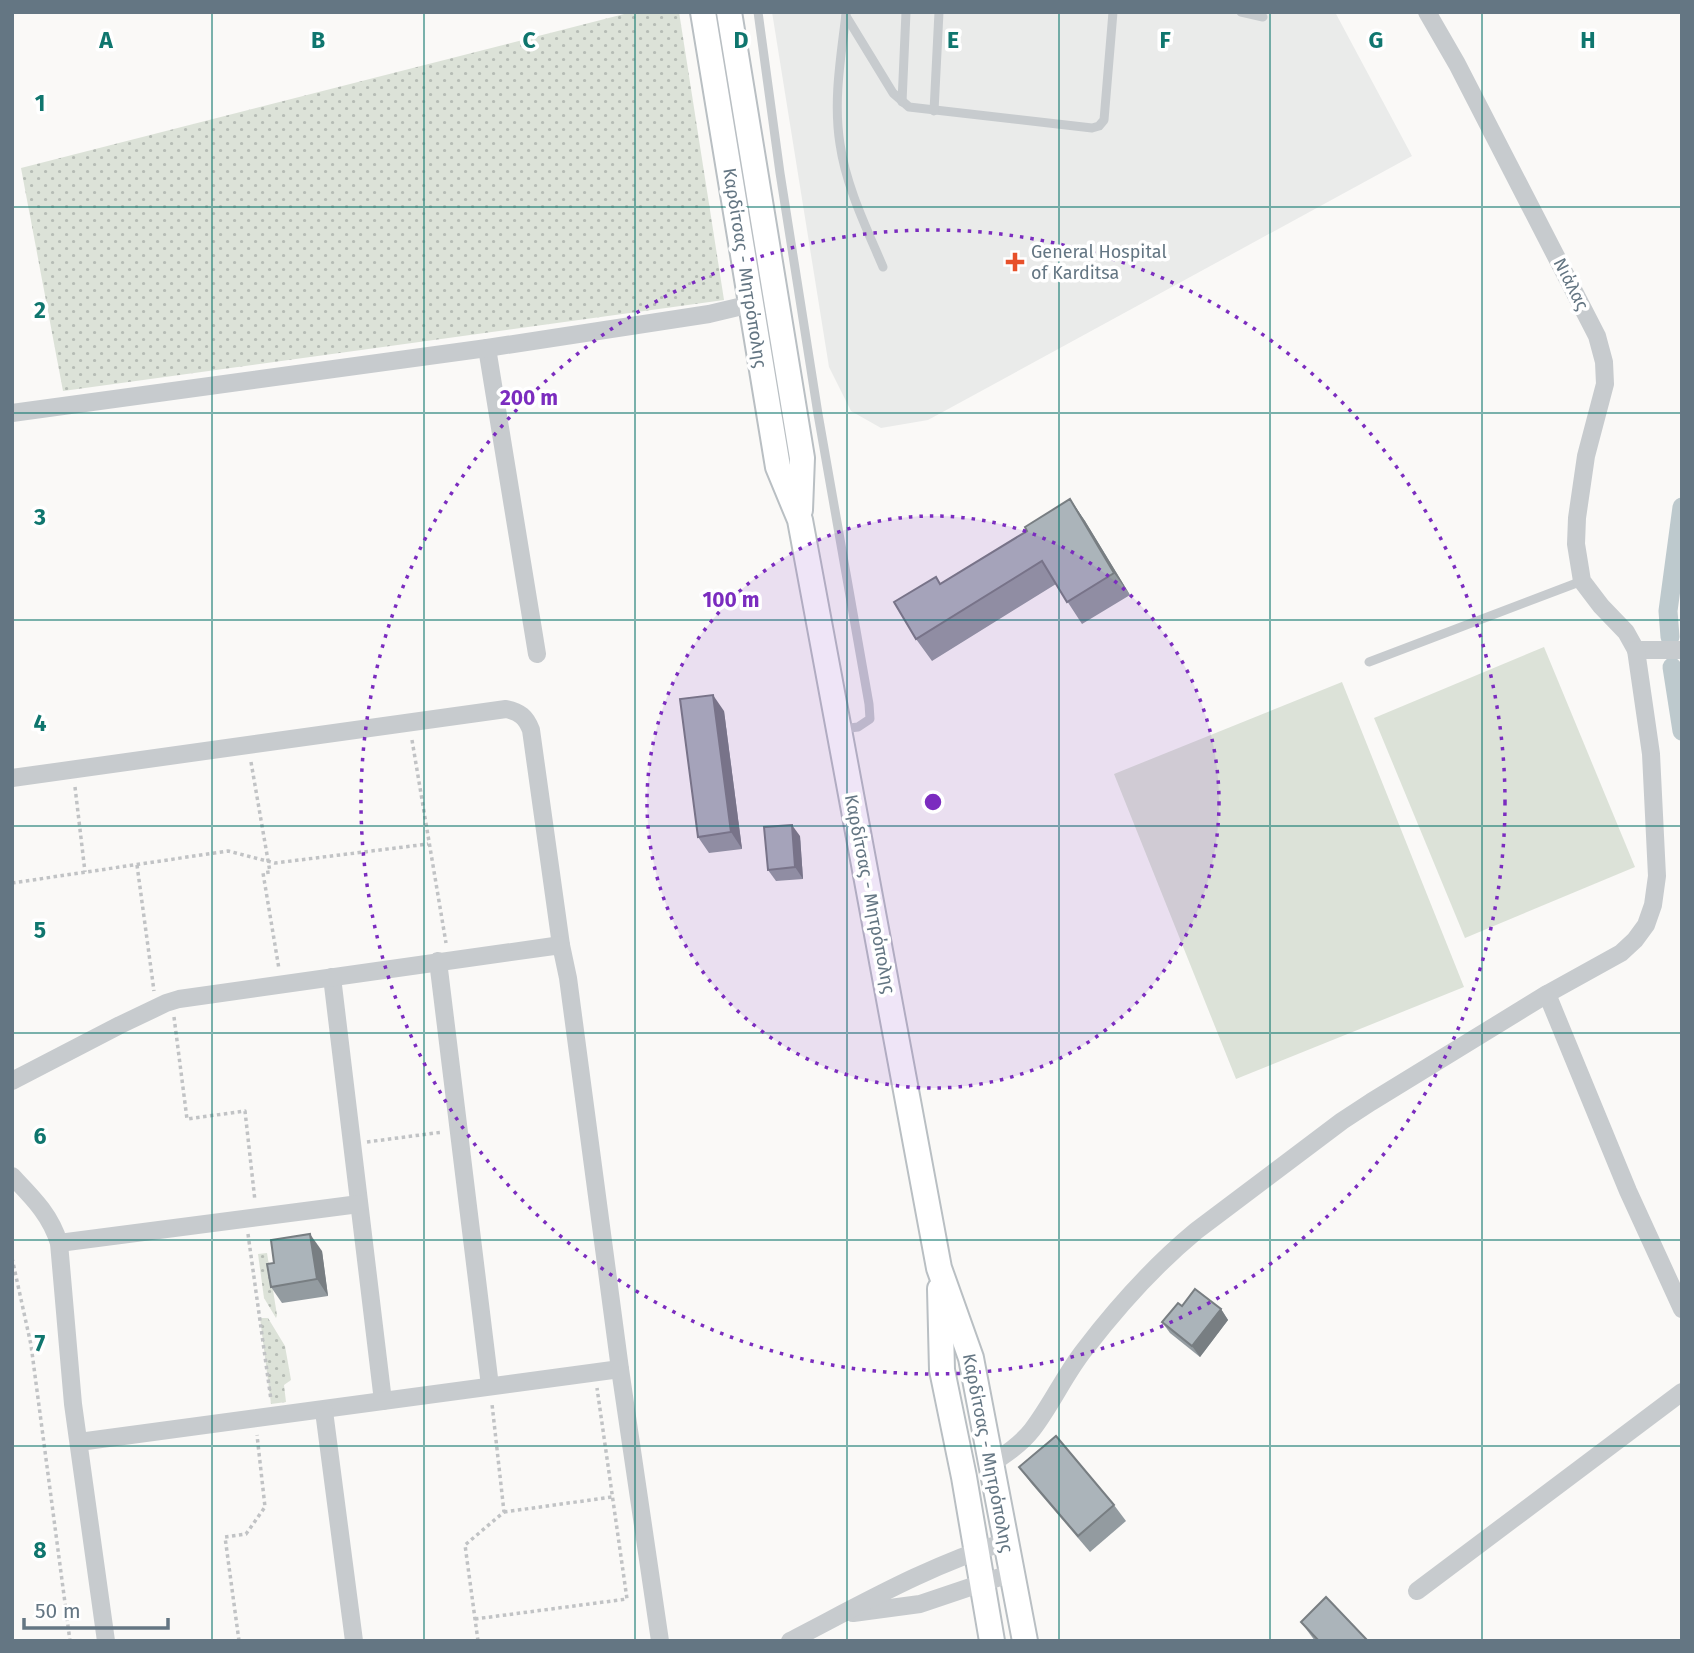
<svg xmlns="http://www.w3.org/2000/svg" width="1694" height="1653" viewBox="0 0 1694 1653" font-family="'Fira Sans',sans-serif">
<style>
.built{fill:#eaebea}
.grass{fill:url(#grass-dots)}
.pitch{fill:#dce2d8}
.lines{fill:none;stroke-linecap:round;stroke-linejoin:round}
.canal{stroke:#bdc9cd;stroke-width:19}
.secondary-casing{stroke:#b9bfc3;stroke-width:28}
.path{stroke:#c1c3c5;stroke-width:3.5;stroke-dasharray:3.5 3.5;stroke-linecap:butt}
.service{stroke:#c7cbce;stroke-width:9}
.minor{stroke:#c7cbce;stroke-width:18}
.secondary{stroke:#fff;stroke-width:24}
.wall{fill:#939ba0}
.shaded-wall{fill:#787e82}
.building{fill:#abb4ba;stroke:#787e82;stroke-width:2}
.grid{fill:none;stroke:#0f766e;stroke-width:2;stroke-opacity:0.55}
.ring{fill:none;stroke:#7b2cbf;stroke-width:3.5;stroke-dasharray:3.5 7}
.poi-dot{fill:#e7502a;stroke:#fff;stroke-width:2.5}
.labels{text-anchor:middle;stroke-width:7;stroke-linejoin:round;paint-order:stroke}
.poi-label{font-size:18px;fill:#647683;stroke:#fff;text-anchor:start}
.street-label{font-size:18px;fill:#647683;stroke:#fff}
.grid-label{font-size:23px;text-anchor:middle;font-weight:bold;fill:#0f766e;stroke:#fff;stroke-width:7;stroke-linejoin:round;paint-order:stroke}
.centre{fill:#7b2cbf;stroke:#fff;stroke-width:3.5}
.ring-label{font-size:21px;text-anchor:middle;font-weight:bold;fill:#7b2cbf;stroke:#fff;stroke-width:7;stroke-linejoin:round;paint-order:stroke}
</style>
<defs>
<pattern id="grass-dots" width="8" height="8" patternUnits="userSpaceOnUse" patternTransform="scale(1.75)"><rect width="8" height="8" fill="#dce2d8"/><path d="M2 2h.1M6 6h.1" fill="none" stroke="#b6bcb5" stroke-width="1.8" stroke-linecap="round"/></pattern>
</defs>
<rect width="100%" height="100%" fill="#faf9f7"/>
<!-- built -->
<path class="built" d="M772,12h563l77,144 -484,264 -47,8 -30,-17 -22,-44z"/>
<!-- grass -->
<g class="grass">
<path d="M632,12h47l45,288 -661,91 -42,-223z"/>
<path d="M267,1253l10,62 -1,3 -12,-20 -6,-44z"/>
<path d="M260,1318h8l17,28 6,34 -7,5 2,17 -15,2z"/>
</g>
<!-- pitch -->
<g class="pitch">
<path d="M1544,647l91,220 -170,71 -91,-220z"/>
<path d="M1342,682l122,305 -228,92 -122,-305z"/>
</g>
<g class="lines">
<!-- canal -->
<g class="canal">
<path d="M1670,637l-2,-26 14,-104"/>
<path d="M1672,667l10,64"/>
</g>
<!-- secondary casing -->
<g class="secondary-casing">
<g id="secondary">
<path d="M703,12l75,455 22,53 139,748 32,90 54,283"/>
<path d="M729,12l73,446 -2,52"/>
<path d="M940,1289l2,81 22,107 28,164"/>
</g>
</g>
<!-- path -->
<g class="path">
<path d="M412,740l34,203"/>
<path d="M251,762l19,110 -7,1 16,96"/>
<path d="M75,787l10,85"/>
<path d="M137,865l17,126"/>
<path d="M12,883l216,-32 47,12 153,-19"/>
<path d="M174,1017l13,102 58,-8 10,90"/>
<path d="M367,1142l76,-10"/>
<path d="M248,1234l23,166"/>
<path d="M12,1258l19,87 39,296"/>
<path d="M504,1512l108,-15"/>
<path d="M475,1619l152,-20 -30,-211"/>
<path d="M239,1641l-14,-104 21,-3 19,-27 -8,-72"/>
<path d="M478,1641l-13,-96 39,-33 -12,-108"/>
</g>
<!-- service -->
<g class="service">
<path d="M758,12l22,161 38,241 51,290 1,15 -12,8 -17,2"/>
<path d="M1241,12l22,5"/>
<path d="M846,14c-5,43 -13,86 -6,130 6,42 26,83 43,123"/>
<path d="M846,16l47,77 16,14 183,21 7,-2 5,-6 9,-108"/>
<path d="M902,102l4,-90"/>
<path d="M934,111l5,-99"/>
<path d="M1369,662l213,-81"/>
</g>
<!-- minor -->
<g class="minor">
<path d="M1427,12l30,52 140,272 7,26 1,22 -19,72 -9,62 -1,26 6,37 19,25 25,26 10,18h46"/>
<path d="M487,348l50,306"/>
<path d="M12,413l475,-65 222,-34 42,-10"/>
<path d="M12,778l494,-69c14,3 20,8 25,21l30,215"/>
<path d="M438,961l52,425"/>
<path d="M332,977l51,424"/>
<path d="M1547,994l81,197 54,118"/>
<path d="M12,1081l108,-56 46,-22 13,-4 382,-54 7,33 52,391 -541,73"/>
<path d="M12,1176c20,21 38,38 47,67l14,161 33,237"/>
<path d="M59,1243l300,-39"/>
<path d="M620,1369l40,272"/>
<path d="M324,1411l30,230"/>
<path d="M991,1464c15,-10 30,-20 41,-34 20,-26 33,-56 53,-81 33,-43 70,-84 111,-118l146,-110 29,-19 176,-108 74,-41 14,-13 11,-15 7,-20 4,-29 -6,-122 -15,-104"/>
<path d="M1417,1591l265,-199"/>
<path d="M853,1613l67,-9 92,-31"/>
<path d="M790,1641c70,-36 139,-76 215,-99"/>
</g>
<!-- secondary -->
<use href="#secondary" class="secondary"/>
</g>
<!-- wall -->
<g class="wall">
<path d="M1070,499l15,22 45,74 -48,29 -26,-40 -124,77 -16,-22 25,-56 86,-52z"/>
<path d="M724,711l18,138 -33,4 -11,-16z"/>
<path d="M800,836l3,43 -27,2 -8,-11z"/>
<path d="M322,1251l6,45 -46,7 -11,-16 3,-24z"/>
<path d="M1182,1306l39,3 7,11 -28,37 -30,-24 -8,-11z"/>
<path d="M1019,1467l95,38 12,16 -36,31 -59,-69z"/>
<path d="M1301,1622l67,19h-53z"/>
</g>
<!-- shaded-wall -->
<g class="shaded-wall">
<path d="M1070,499l15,22 45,74 -16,-22z"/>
<path d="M713,695l11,16 18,138 -11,-17z"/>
<path d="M792,825l8,11 3,43 -8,-12z"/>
<path d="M310,1234l12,17 6,45 -11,-17z"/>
<path d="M1221,1309l7,11 -28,37 -8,-11z"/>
</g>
<!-- building -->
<g class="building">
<path d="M1070,499l44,74 -47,29 -25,-41 -126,78 -22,-37 42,-25 4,7 87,-53 -2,-4z"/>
<path d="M713,695l18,137 -33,5 -18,-138z"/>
<path d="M792,825l3,42 -27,3 -4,-43z"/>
<path d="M310,1234l7,45 -46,8 -4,-23 7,-1 -3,-23z"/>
<path d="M1195,1289l26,20 -29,37 -30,-24 16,-19 4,3z"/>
<path d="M1056,1436l58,69 -36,31 -59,-69z"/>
<path d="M1326,1597l42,44h-49l-18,-19z"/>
</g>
<!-- grid -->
<path class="grid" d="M212,12v1629M424,12v1629M635,12v1629M847,12v1629M1059,12v1629M1270,12v1629M1482,12v1629M12,207h1670M12,413h1670M12,620h1670M12,826h1670M12,1033h1670M12,1240h1670M12,1446h1670"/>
<!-- distance rings -->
<circle cx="933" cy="802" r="286" fill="#7b2cbf" fill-opacity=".12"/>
<g class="ring">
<circle cx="933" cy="802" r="286"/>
<circle cx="933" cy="802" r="572"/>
</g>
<!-- markers -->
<path class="poi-dot" d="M1011.5 251.5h7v7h7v7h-7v7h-7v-7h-7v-7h7z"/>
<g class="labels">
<!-- poi labels -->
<g class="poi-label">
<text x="1031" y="258">General Hospital<tspan x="1031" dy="21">of Karditsa</tspan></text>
</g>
<!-- street labels -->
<g class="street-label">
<text transform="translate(745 268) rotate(81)" y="6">Καρδίτσας - Μητρόπολης</text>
<text transform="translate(1571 284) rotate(63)" y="6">Νιάλας</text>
<text transform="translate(870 894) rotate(79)" y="6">Καρδίτσας - Μητρόπολης</text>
<text transform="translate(988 1453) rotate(79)" y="6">Καρδίτσας - Μητρόπολης</text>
</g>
</g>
<g class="grid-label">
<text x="106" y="48">A</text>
<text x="318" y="48">B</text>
<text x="529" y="48">C</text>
<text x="741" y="48">D</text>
<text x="953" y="48">E</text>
<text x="1165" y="48">F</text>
<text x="1376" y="48">G</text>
<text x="1588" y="48">H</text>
<text x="40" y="111">1</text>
<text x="40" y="318">2</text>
<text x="40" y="525">3</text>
<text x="40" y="731">4</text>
<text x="40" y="938">5</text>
<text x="40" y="1144">6</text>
<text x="40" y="1351">7</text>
<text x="40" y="1558">8</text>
</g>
<circle cx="933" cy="802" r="10" class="centre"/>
<g class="ring-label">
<text x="529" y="405">200 m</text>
<text x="731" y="607">100 m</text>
</g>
<!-- border -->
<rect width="1694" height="1653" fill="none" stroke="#647683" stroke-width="28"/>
<!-- scale -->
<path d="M24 1618v10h144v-10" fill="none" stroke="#647683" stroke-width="3.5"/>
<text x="35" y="1618" font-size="21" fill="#647683" stroke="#ffffff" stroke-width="5" paint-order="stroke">50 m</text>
</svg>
